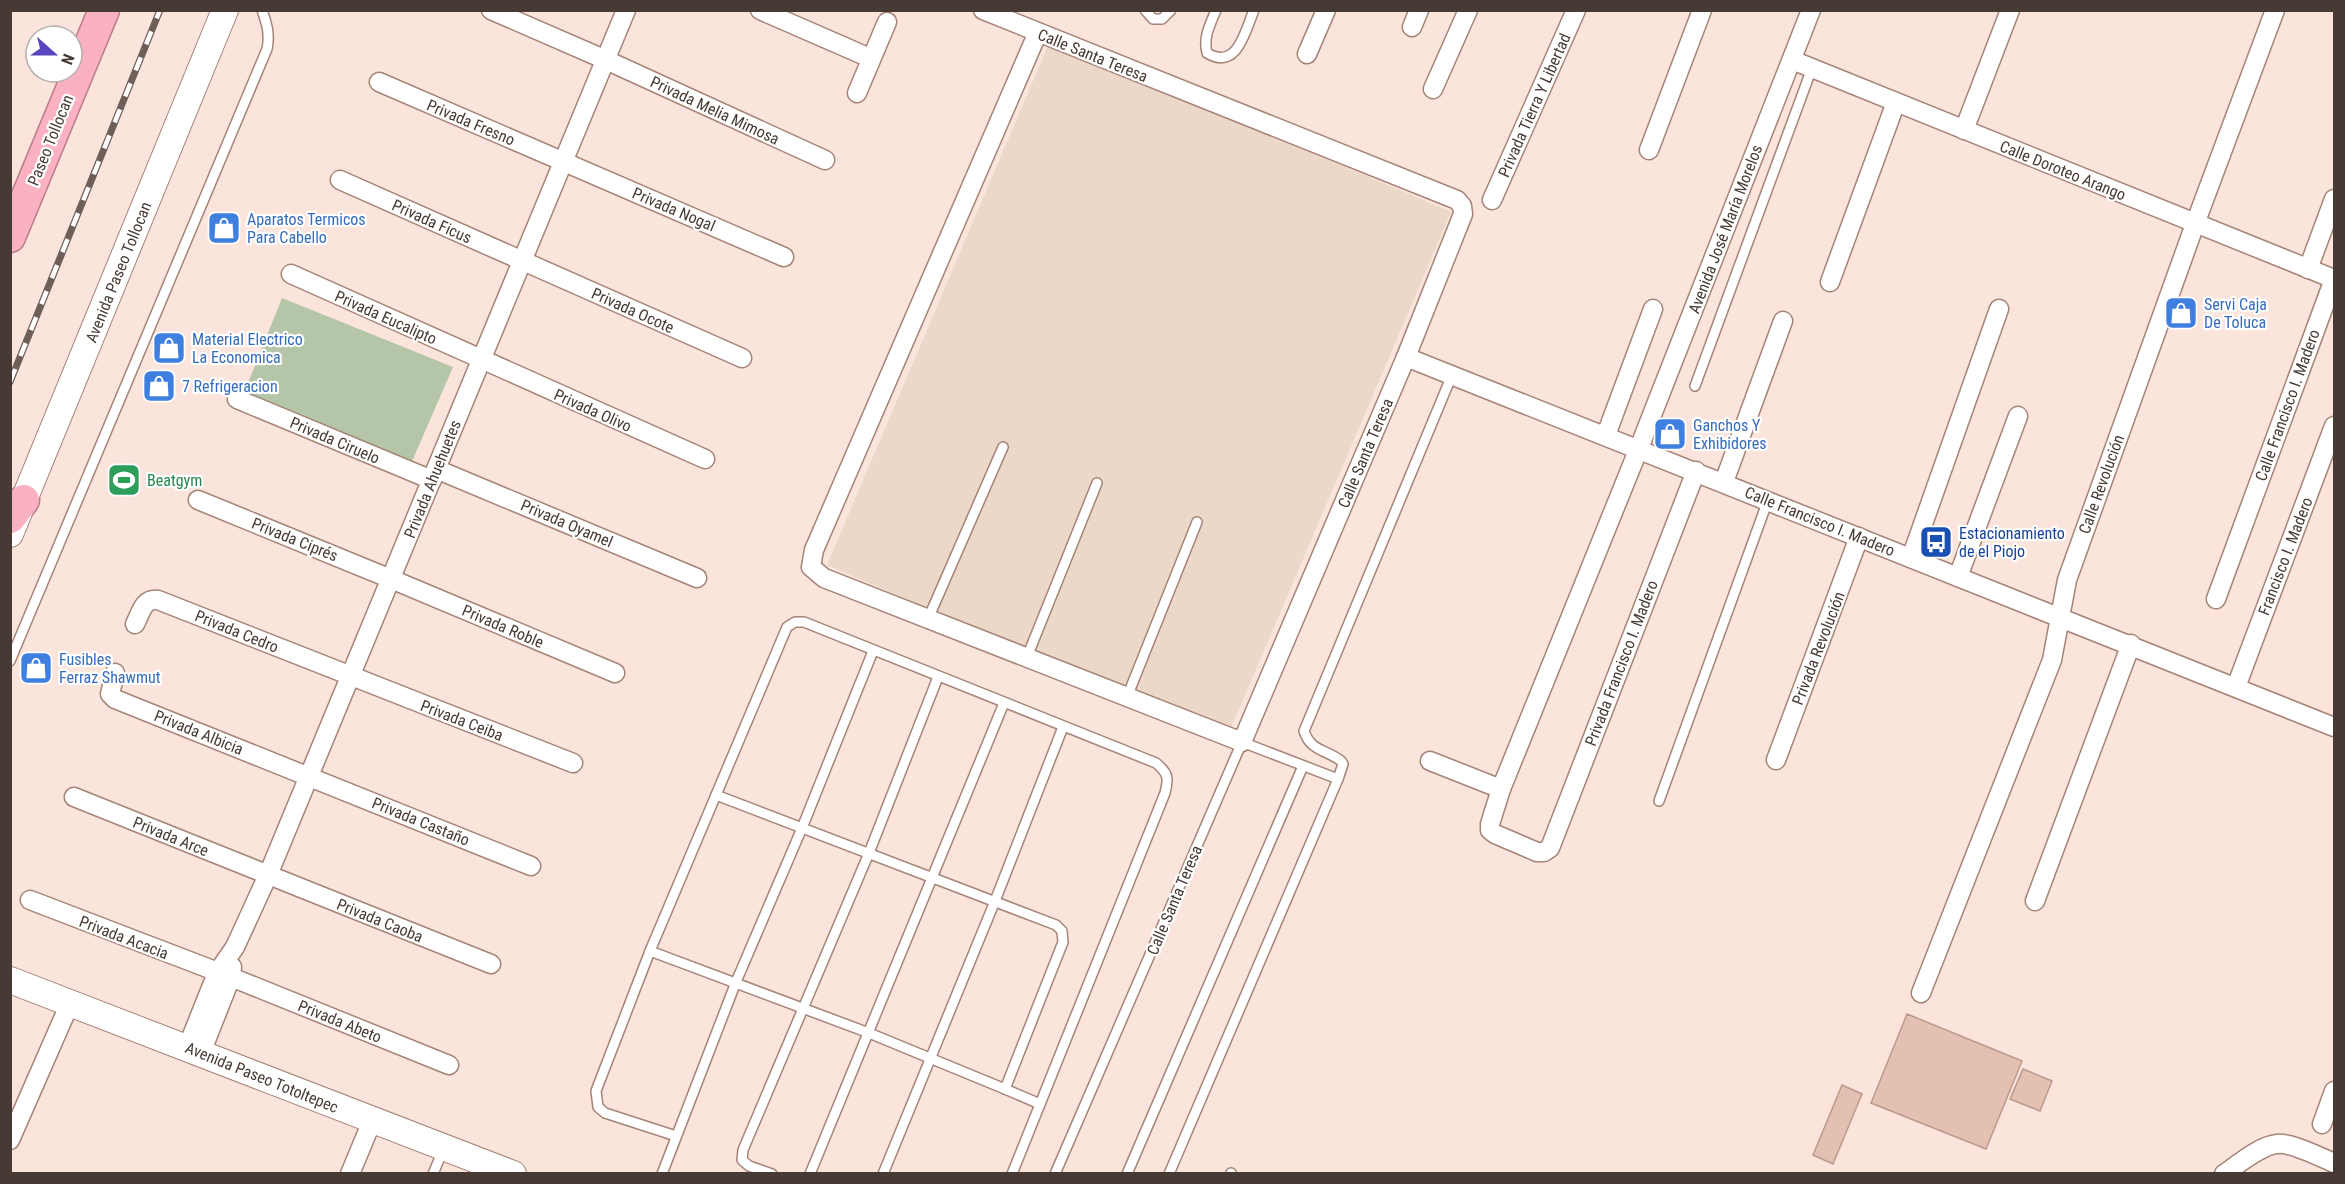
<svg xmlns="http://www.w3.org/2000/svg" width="2345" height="1184" viewBox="0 0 2345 1184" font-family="'Roboto Condensed',sans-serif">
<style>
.commercial{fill:#ecd8c9}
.green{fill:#b4c6a7}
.building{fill:#e4c0b2;stroke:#bb998c;stroke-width:1.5}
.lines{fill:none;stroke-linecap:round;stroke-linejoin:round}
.service-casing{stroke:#a58477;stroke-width:12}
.minor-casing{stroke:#a58477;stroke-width:21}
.secondary-casing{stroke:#a58477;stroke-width:28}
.trunk-casing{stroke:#ba7b86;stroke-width:33}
.service{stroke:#fff;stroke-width:9}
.minor{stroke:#fff;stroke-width:18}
.secondary{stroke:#fff;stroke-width:26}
.trunk{stroke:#fab2c2;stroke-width:30}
.rail-casing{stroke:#6f5f59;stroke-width:7}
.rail{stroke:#fff;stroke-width:4.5;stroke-dasharray:14;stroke-linecap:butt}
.labels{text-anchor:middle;stroke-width:4.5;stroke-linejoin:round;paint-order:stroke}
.street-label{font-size:16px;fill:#473933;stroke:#fff}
.shop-label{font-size:16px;fill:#366cbe;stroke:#fff;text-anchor:start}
.leisure-label{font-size:16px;fill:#27864d;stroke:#fff;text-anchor:start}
.transit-label{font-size:16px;fill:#164399;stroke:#fff;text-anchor:start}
</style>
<rect width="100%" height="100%" fill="#fae4db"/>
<!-- commercial -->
<path class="commercial" d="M1050,41l401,171 -223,523 -401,-170z"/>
<!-- green -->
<path class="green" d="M282,298l171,69 -43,99 -166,-73z"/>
<!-- building -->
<g class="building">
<path d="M1907,1014l115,47 -36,88 -115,-46z"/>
<path d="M2023,1069l29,12 -12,30 -30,-12z"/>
<path d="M1842,1085l20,9 -29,70 -20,-9z"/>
</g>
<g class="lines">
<!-- service casing -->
<g class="service-casing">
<g id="service">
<path d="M1145,10l8,9h9l9,-9"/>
<path d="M1216,10c-6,15 -13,27 -9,43 30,18 38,-21 47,-43"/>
<path d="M1695,386l117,-318"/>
<path d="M928,619l75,-172"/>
<path d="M1027,657l70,-174"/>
<path d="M10,661l257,-612c3,-14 0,-25 -5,-39"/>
<path d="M1127,697l70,-175"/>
<path d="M1338,779l5,-15 -2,-3c-15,-12 -30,-9 -37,-30l148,-356"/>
<path d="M1659,801l109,-301"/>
<path d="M650,951l219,82 136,56 58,-147 -1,-11 -6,-6 -340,-130"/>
<path d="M1005,1089l35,15"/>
<path d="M676,1136l-71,-23 -7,-6 -2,-16 54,-140 137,-324 8,-5h9l352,141c12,10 13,15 9,30l-153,381"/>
<path d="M433,1174l10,-24"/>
<path d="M662,1174l74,-192 66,-154 71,-177"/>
<path d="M772,1174l-23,-8 -7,-6 1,-10 126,-297 69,-176"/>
<path d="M810,1174l194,-471"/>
<path d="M883,1174l112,-273 68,-174"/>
<path d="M1055,1174l187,-432 96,37 -169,395"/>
<path d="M1127,1174l176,-408"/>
<path d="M1231,1174v-1"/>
</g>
</g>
<!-- minor casing -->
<g class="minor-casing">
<g id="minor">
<path d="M491,10l115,50 219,100"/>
<path d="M760,10l110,48"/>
<path d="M983,10l474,190 5,6 1,8 -57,143 -164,385 -418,-164 -13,-11 3,-17 224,-518"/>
<path d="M1412,27l7,-17"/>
<path d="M1307,54l19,-44"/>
<path d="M1792,60l542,219"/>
<path d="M379,82l405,175"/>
<path d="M1433,89l35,-79"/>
<path d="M857,93l30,-71"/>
<path d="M1964,130l46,-120"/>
<path d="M1649,150l53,-140"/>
<path d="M340,180l402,178"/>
<path d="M1492,200l84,-190"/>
<path d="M2308,269l26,-70"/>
<path d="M291,274l414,185"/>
<path d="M1830,282l66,-180"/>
<path d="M1406,357l928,370"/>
<path d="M237,399l195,81"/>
<path d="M1606,435l47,-126"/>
<path d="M436,469l261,109"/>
<path d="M1696,471l-146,377 -6,4h-7l-42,-18 -5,-4v-6l11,-35 138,-341 172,-438"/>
<path d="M1724,482l59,-161"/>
<path d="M198,500l193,79 224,94"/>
<path d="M1911,558l88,-249"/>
<path d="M1958,577l60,-161"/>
<path d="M2216,599l118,-320"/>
<path d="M135,624c6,-11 8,-26 23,-24l415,163"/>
<path d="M115,673l-5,21 5,5 416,167"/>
<path d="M2236,687l98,-261"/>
<path d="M1776,760l83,-223"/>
<path d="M1430,761l71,28"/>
<path d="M74,797l417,167"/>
<path d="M30,900l201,77 218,88"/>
<path d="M2035,901l96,-257"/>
<path d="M1921,993l131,-333 15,-80 128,-356 80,-214"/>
<path d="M187,1048l30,-75 18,-26 33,-72 358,-865"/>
<path d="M201,1053l30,-76 1,-10"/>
<path d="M2322,1124l12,-33"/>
<path d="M10,1140l60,-137"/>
<path d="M350,1174l22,-53"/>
<path d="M2224,1174c13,-9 37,-29 53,-30 14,-2 43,13 57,19"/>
</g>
</g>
<!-- secondary casing -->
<g class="secondary-casing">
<g id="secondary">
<path d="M10,534l215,-524"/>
<path d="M10,980l503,194"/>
</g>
</g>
<!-- trunk casing -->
<g class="trunk-casing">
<g id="trunk">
<path d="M10,237l94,-227"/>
<path d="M10,518l14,-18"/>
</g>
</g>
<!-- service -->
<use href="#service" class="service"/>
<!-- minor -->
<use href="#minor" class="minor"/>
<!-- secondary -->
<use href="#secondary" class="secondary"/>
<!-- trunk -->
<use href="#trunk" class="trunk"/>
<!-- rail casing -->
<g class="rail-casing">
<path id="rail" d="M10,382l150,-372"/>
</g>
<!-- rail -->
<use href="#rail" class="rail"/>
</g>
<!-- icons -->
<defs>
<g id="shop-square" transform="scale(1.725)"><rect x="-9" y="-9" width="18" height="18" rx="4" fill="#3f7fe0" stroke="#fff"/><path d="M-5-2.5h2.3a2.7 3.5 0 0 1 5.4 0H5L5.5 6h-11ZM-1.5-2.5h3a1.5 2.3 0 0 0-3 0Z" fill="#fff"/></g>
<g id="stadium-square" transform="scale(1.725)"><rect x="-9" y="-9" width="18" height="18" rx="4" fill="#2e9e5b" stroke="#fff"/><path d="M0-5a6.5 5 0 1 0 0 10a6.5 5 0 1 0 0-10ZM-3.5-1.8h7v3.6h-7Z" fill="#fff"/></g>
<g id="bus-square" transform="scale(1.725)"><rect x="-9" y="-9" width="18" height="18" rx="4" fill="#1a4fb4" stroke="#fff"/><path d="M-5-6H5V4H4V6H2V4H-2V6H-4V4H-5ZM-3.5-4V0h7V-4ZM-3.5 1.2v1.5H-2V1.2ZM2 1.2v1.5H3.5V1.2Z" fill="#fff"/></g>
</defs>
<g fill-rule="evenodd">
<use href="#shop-square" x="224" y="228"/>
<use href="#shop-square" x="2181" y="313"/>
<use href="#shop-square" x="169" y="348"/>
<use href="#shop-square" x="159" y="386"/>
<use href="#shop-square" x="1670" y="434"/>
<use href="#stadium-square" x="124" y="480"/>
<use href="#bus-square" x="1936" y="542"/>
<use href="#shop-square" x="36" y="668"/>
</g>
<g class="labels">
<!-- street labels -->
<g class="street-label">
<text transform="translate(1093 55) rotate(22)" y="6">Calle Santa Teresa</text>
<text transform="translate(1534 105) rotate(-66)" y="6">Privada Tierra Y Libertad</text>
<text transform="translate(715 110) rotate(25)" y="6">Privada Melia Mimosa</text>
<text transform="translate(471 122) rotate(23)" y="6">Privada Fresno</text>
<text transform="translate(50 140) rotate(-68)" y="6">Paseo Tollocan</text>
<text transform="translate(2063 170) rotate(22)" y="6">Calle Doroteo Arango</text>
<text transform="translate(674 209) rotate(23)" y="6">Privada Nogal</text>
<text transform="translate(432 221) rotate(24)" y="6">Privada Ficus</text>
<text transform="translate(1725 229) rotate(-69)" y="6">Avenida José María Morelos</text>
<text transform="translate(118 272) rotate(-68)" y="6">Avenida Paseo Tollocan</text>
<text transform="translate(633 310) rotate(24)" y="6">Privada Ocote</text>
<text transform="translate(386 317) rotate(24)" y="6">Privada Eucalipto</text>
<text transform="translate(2287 405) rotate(-70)" y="6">Calle Francisco I. Madero</text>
<text transform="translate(593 410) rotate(24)" y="6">Privada Olivo</text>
<text transform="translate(335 440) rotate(23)" y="6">Privada Ciruelo</text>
<text transform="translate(1365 453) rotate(-67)" y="6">Calle Santa Teresa</text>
<text transform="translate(432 479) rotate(-68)" y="6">Privada Ahuehuetes</text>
<text transform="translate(2101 484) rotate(-70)" y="6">Calle Revolución</text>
<text transform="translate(1820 521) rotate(22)" y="6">Calle Francisco I. Madero</text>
<text transform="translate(567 523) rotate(23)" y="6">Privada Oyamel</text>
<text transform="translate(295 539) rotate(22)" y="6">Privada Ciprés</text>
<text transform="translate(2285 556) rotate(-69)" y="6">Francisco I. Madero</text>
<text transform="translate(503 626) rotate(23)" y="6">Privada Roble</text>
<text transform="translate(237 631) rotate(22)" y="6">Privada Cedro</text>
<text transform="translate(1818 648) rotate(-69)" y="6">Privada Revolución</text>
<text transform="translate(1621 663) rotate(-69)" y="6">Privada Francisco I. Madero</text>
<text transform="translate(462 720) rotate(21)" y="6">Privada Ceiba</text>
<text transform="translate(199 732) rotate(22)" y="6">Privada Albicia</text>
<text transform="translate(421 821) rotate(22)" y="6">Privada Castaño</text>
<text transform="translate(171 836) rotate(22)" y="6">Privada Arce</text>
<text transform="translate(1174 900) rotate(-67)" y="6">Calle Santa Teresa</text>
<text transform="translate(380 920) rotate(22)" y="6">Privada Caoba</text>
<text transform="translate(124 937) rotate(21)" y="6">Privada Acacia</text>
<text transform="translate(340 1021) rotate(22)" y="6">Privada Abeto</text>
<text transform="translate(262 1077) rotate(22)" y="6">Avenida Paseo Totoltepec</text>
</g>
<!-- shop labels -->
<g class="shop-label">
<text x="247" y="225">Aparatos Termicos<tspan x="247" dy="18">Para Cabello</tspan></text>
<text x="2204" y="310">Servi Caja<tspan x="2204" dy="18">De Toluca</tspan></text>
<text x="192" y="345">Material Electrico<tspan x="192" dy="18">La Economica</tspan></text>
<text x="182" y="392">7 Refrigeracion</text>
<text x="1693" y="431">Ganchos Y<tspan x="1693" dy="18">Exhibidores</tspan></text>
<text x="59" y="665">Fusibles<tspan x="59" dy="18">Ferraz Shawmut</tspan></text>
</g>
<!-- leisure labels -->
<g class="leisure-label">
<text x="147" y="486">Beatgym</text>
</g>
<!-- transit labels -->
<g class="transit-label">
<text x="1959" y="539">Estacionamiento<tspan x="1959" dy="18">de el Piojo</tspan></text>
</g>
</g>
<!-- border -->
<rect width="2345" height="1184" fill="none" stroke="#473933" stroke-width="24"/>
<!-- north arrow -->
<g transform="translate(54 54) rotate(111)"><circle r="28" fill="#ffffff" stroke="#b5b0ad" stroke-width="1.5"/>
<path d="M0-4.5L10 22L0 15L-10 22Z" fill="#5946be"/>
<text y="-9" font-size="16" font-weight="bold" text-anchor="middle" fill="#473933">N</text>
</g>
</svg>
